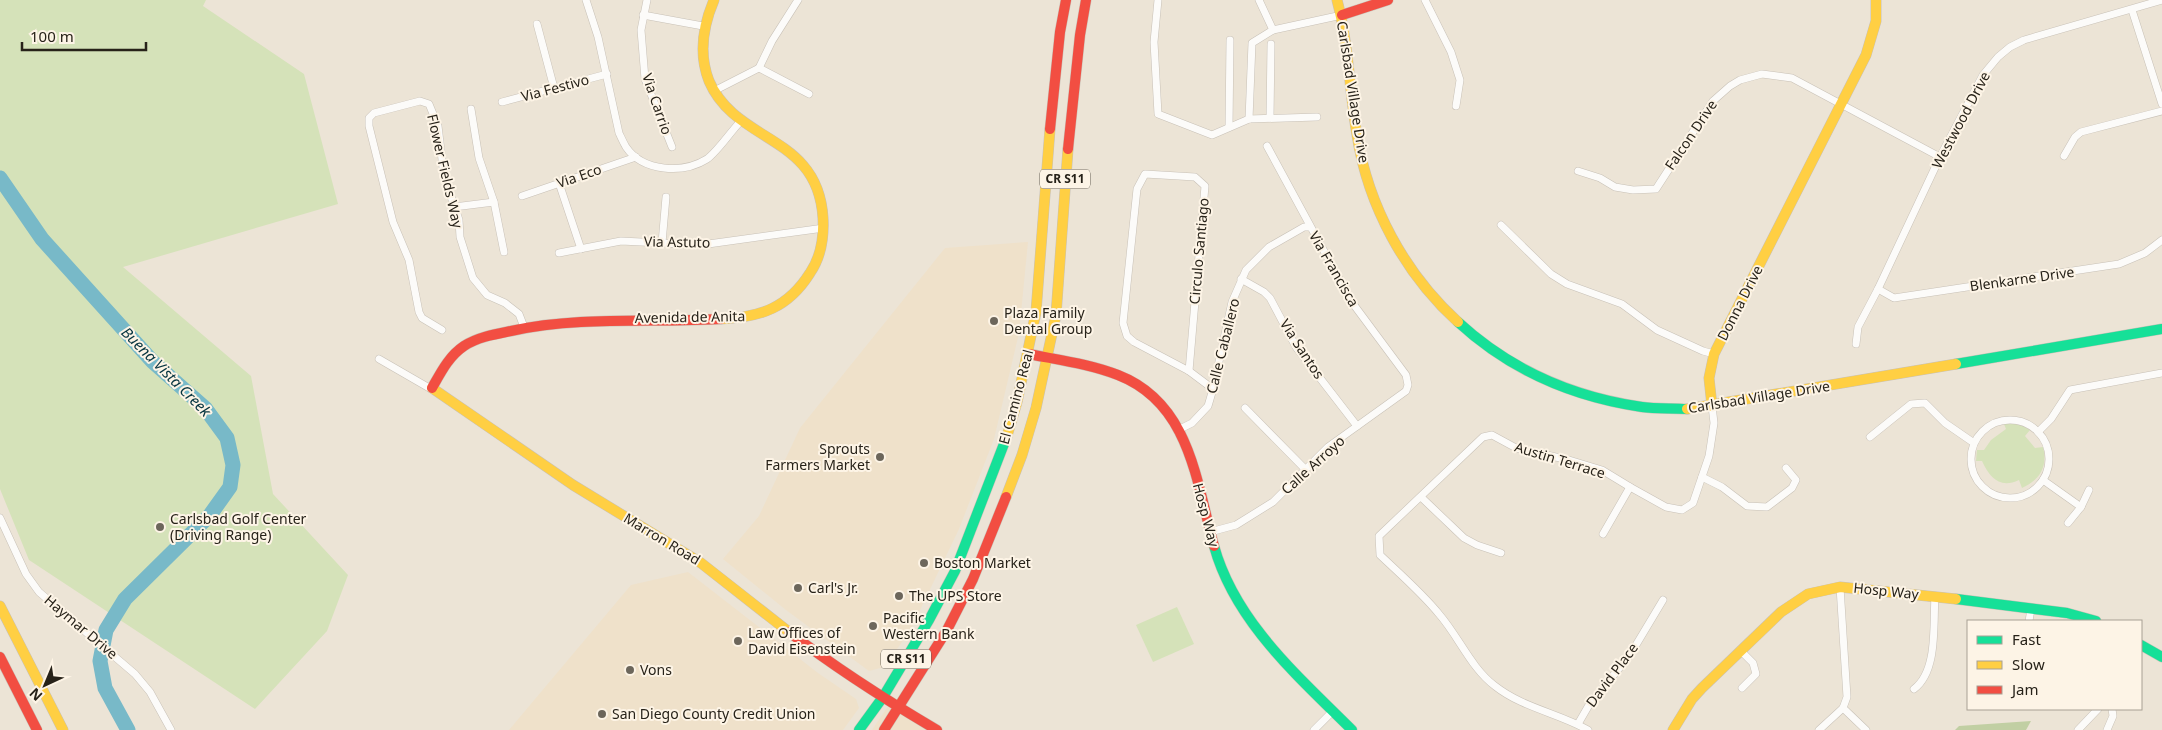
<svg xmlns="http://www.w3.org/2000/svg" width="2162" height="730" viewBox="0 0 2162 730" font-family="'Noto Sans',sans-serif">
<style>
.built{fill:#efe1ca}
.green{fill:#d5e2b9}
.forest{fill:#c1cfa3}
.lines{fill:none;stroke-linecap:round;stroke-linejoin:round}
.river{stroke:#78b9c8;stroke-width:15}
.street-casing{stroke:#c8c1b7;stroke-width:8}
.fast-casing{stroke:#c8c1b7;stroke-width:11}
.slow-casing{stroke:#c8c1b7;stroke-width:11}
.jam-casing{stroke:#c8c1b7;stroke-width:11}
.street{stroke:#fcfbf9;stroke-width:7}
.fast{stroke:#16e098;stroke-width:10}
.slow{stroke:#ffcf43;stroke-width:10}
.jam{stroke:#f24e42;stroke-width:10}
.poi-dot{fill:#6c665b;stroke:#fdf4e6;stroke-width:2}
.labels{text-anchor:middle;stroke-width:4;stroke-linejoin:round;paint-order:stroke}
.shield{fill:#fdf4e6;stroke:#676156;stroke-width:1}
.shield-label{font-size:12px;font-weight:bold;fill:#272219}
.street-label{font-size:14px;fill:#272219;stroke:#fdf4e6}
.poi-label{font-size:14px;fill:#272219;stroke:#fdf4e6;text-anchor:start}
.water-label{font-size:15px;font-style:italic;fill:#063440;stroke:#fdf4e6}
</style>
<rect width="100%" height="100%" fill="#ece4d6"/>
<!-- built -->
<g class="built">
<path d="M1028,242l-9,91 -25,106 -35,90 -49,102 -26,36 -15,4 -83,-61 -63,-51 36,-43 41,-88 145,-180z"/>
<path d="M688,572l130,101 38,26 3,9 -16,22h-334l122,-145z"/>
<path d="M891,702l46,28h-65z"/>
</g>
<!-- green -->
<g class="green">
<path d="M0,0h206l-3,6 101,68 34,130 -215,63 128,109 22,118 75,81 -21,56 -72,78 -226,-149 -29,-71z"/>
<path d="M2011,423l13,3 6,4 -5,6 10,12 8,-1c5,19 -3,33 -21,41l-3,-8c-19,9 -29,-2 -37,-19h-6l1,-11h7l7,-10 15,-11 -2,-5z"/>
<path d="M1177,607l17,37 -41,18 -17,-37z"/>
</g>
<!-- forest -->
<path class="forest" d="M2031,721l-5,9h-71l4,-4z"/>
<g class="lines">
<!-- river -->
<path class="river" d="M0,178l42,61 111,123 52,46 22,30 6,27 -3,22 -20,28 -85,84 -19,31 -6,31 5,27 23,42"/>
<!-- street casing -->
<g class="street-casing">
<g id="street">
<path d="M586,0l12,37 21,96c2,4 4,9 7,14 17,25 57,27 81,12 11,-8 24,-28 34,-38"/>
<path d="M647,0l-6,30 4,49 27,68"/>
<path d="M1158,0l-4,42 4,72 54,21 37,-16 68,-2"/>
<path d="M1259,0l14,30 69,-15"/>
<path d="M1425,0l26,52 9,28 -4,26"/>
<path d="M2132,10l30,94"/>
<path d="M643,15l60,11"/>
<path d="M537,24l17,64"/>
<path d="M759,68l50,26"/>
<path d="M714,91l45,-23 13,-27 26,-41"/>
<path d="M502,102l105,-28"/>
<path d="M471,109l8,49 15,44 10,50"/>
<path d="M1270,118l1,-74"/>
<path d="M1249,119l3,-76 21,-13"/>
<path d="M1229,127l1,-87"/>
<path d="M2064,156l11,-19 6,-5 81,-21"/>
<path d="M1578,171l22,7 15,9 18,3 23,-1 57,-88 17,-15 10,-6 22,-6 30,4 148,79"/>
<path d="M1145,174l50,3 10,9 -16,185 -55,-29 -7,-6 -4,-13 14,-134z"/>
<path d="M559,183l22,66"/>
<path d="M522,196l114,-39"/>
<path d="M454,207l40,-5"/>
<path d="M1501,225l50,49 16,10 55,20 35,26 46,21 11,3"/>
<path d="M662,243l4,-46"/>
<path d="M559,253l62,-12 80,4 123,-17"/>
<path d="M1241,279l23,13 6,6 26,49 61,79"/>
<path d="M1878,289l16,9 225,-34 26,-11 17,-13"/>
<path d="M442,330l-20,-12 -3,-6 -10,-52 -16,-38 -24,-96v-8l5,-5 46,-12 9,3 9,22 6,50 15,44 1,17 13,41 14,17 18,8 14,11 5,13"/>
<path d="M1856,344l2,-17 20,-38 62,-132 43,-82 15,-18 12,-10 14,-7 138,-40"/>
<path d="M379,359l52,30"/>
<path d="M1189,371l24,18"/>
<path d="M1245,408l60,61"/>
<circle cx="2010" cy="459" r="39"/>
<path d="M1180,429l12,-6 16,-17 5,-17 19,-87 14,-32 23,-23 35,-20h5"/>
<path d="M2038,432l13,-13 19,-29 92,-17"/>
<path d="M1870,437l41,-33 14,-1 20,20 29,20"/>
<path d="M1702,477l20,10 25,19 20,1 25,-19 4,-8 -10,-12"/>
<path d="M2043,480l38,27"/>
<path d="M1421,497l43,41 13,7 24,8"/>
<path d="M0,518l26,56 13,18 96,82 15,18 21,38"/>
<path d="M2068,523l13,-16 8,-17"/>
<path d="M1210,532l26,-7 37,-23 55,-55 78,-56 2,-6 -2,-10 -55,-74 -84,-155"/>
<path d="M1603,534l27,-47 36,20 16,3 11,-7 16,-47 5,-33 -2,-17"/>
<path d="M2029,621l2,-12"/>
<path d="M1740,650l13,13 3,11 -14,14"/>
<path d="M1914,689c24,-18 19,-64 21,-93"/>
<path d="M1843,708l23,22"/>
<path d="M1578,724l11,-19 41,-50 33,-55"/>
<path d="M1314,730l19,-19"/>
<path d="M1588,730c-30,-17 -65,-22 -93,-44 -24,-18 -36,-49 -56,-72 -17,-21 -39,-40 -59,-59l-1,-19 104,-99 9,-2 24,13 53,12 33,10 28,17"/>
<path d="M1819,730l24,-22 4,-11 -7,-110"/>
<path d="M2078,730l20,-21"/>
<path d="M2107,730l6,-14 -1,-7"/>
</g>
</g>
<!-- fast casing -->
<g class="fast-casing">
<g id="fast">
<path d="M1458,322c51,47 115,75 184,85 14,2 30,1 45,2"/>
<path d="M1956,364l206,-35"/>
<path d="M1214,546c21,76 84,130 138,184"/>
<path d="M1956,599l111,14 29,8"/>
<path d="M2141,645l21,12"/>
<path d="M859,730l24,-33 46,-77 26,-49 52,-135"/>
</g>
</g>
<!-- slow casing -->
<g class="slow-casing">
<g id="slow">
<path d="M714,0c-11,26 -16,53 -5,81 27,63 109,53 114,137 1,19 -2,39 -13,55 -22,35 -49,44 -89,46"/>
<path d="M1337,0c12,45 12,90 20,135 11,71 48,139 101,187"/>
<path d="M432,388l141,97 128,78 88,69"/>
<path d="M1712,406l-3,-28 5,-24 152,-299 10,-34v-21"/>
<path d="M1687,409l269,-45"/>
<path d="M1007,436l10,-34 19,-90 14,-183"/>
<path d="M1006,497l16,-42 14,-47 20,-93 12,-166"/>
<path d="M0,606l63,124"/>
<path d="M1673,730l19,-31 10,-11 79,-76 27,-18 32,-7 116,12"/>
</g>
</g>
<!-- jam casing -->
<g class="jam-casing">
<g id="jam">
<path d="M1342,15l46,-15"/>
<path d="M1050,129l10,-97 6,-32"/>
<path d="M1068,149l12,-114 6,-35"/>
<path d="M1029,354c30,6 61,10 89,21 72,28 78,106 96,171"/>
<path d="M432,388c9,-16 17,-32 32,-42 14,-9 32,-12 47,-15 70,-15 139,-8 210,-12"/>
<path d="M789,632c47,36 97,68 148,98"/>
<path d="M0,657l37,73"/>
<path d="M884,730l63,-100 26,-51 33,-82"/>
</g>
</g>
<!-- street -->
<use href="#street" class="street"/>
<!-- fast -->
<use href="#fast" class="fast"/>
<!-- slow -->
<use href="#slow" class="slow"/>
<!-- jam -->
<use href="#jam" class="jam"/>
</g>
<!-- markers -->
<g class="poi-dot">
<circle cx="994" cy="321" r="5"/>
<circle cx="880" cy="457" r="5"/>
<circle cx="160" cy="527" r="5"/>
<circle cx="924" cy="563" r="5"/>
<circle cx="798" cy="588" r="5"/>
<circle cx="899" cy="596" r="5"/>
<circle cx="873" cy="626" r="5"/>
<circle cx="738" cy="641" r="5"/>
<circle cx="630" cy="670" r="5"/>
<circle cx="602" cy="714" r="5"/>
</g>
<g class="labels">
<!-- shield labels -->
<g class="shield">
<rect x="1040" y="169.5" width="50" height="19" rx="4"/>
<rect x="881" y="649.5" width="50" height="19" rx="4"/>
</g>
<g class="shield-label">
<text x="1065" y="183">CR S11</text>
<text x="906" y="663">CR S11</text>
</g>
<!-- street labels -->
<g class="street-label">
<text transform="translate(555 88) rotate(-15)" y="5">Via Festivo</text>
<text transform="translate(1353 92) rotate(81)" y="5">Carlsbad Village Drive</text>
<text transform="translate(657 104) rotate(71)" y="5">Via Carrio</text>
<text transform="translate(1961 120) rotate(-62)" y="5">Westwood Drive</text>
<text transform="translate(1691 135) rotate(-56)" y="5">Falcon Drive</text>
<text transform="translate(445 171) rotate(77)" y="5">Flower Fields Way</text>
<text transform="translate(579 176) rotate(-19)" y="5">Via Eco</text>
<text transform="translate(677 242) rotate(1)" y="5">Via Astuto</text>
<text transform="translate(1199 251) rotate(-85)" y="5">Circulo Santiago</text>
<text transform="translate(1334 269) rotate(60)" y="5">Via Francisca</text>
<text transform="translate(2022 279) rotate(-8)" y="5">Blenkarne Drive</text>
<text transform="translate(1740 303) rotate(-63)" y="5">Donna Drive</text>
<text transform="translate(690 317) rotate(-1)" y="5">Avenida de Anita</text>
<text transform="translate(1223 346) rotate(-76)" y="5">Calle Caballero</text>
<text transform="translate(1302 349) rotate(57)" y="5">Via Santos</text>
<text transform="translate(1016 397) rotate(-75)" y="5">El Camino Real</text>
<text transform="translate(1759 397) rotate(-9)" y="5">Carlsbad Village Drive</text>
<text transform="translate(1560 460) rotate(17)" y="5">Austin Terrace</text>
<text transform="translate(1313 465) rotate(-42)" y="5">Calle Arroyo</text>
<text transform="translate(1206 515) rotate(75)" y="5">Hosp Way</text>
<text transform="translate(662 539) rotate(31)" y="5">Marron Road</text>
<text transform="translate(1886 591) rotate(6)" y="5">Hosp Way</text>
<text transform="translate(81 627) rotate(40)" y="5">Haymar Drive</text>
<text transform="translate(1612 675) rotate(-53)" y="5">David Place</text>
</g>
<!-- poi labels -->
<g class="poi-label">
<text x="1004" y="318">Plaza Family<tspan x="1004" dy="16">Dental Group</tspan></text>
<text x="870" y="454" text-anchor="end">Sprouts<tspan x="870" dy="16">Farmers Market</tspan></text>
<text x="170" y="524">Carlsbad Golf Center<tspan x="170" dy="16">(Driving Range)</tspan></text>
<text x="934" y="568">Boston Market</text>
<text x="808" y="593">Carl's Jr.</text>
<text x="909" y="601">The UPS Store</text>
<text x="883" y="623">Pacific<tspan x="883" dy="16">Western Bank</tspan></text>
<text x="748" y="638">Law Offices of<tspan x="748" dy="16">David Eisenstein</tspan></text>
<text x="640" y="675">Vons</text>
<text x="612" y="719">San Diego County Credit Union</text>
</g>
<!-- water labels -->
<g class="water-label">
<text transform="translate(166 372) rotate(45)" y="5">Buena Vista Creek</text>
</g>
</g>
<!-- legend -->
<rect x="1967" y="620" width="175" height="90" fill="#fdf4e6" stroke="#a7a094"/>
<rect x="1977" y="636" width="25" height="8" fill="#16e098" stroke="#a7a094"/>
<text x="2012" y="645" font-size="15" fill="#272219">Fast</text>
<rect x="1977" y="661" width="25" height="8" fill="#ffcf43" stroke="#a7a094"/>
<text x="2012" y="670" font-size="15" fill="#272219">Slow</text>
<rect x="1977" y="686" width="25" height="8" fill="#f24e42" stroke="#a7a094"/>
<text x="2012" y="695" font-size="15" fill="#272219">Jam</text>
<!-- north arrow -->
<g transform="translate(45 685) rotate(224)" stroke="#fdf4e6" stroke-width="4" paint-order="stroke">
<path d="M0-4L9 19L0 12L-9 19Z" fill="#272219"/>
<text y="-8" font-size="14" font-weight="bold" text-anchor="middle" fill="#272219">N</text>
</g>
<!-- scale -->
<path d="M22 42v8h124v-8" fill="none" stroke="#272219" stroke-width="2.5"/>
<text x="30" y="42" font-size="15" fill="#272219" stroke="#fdf4e6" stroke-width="4" paint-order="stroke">100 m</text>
</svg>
